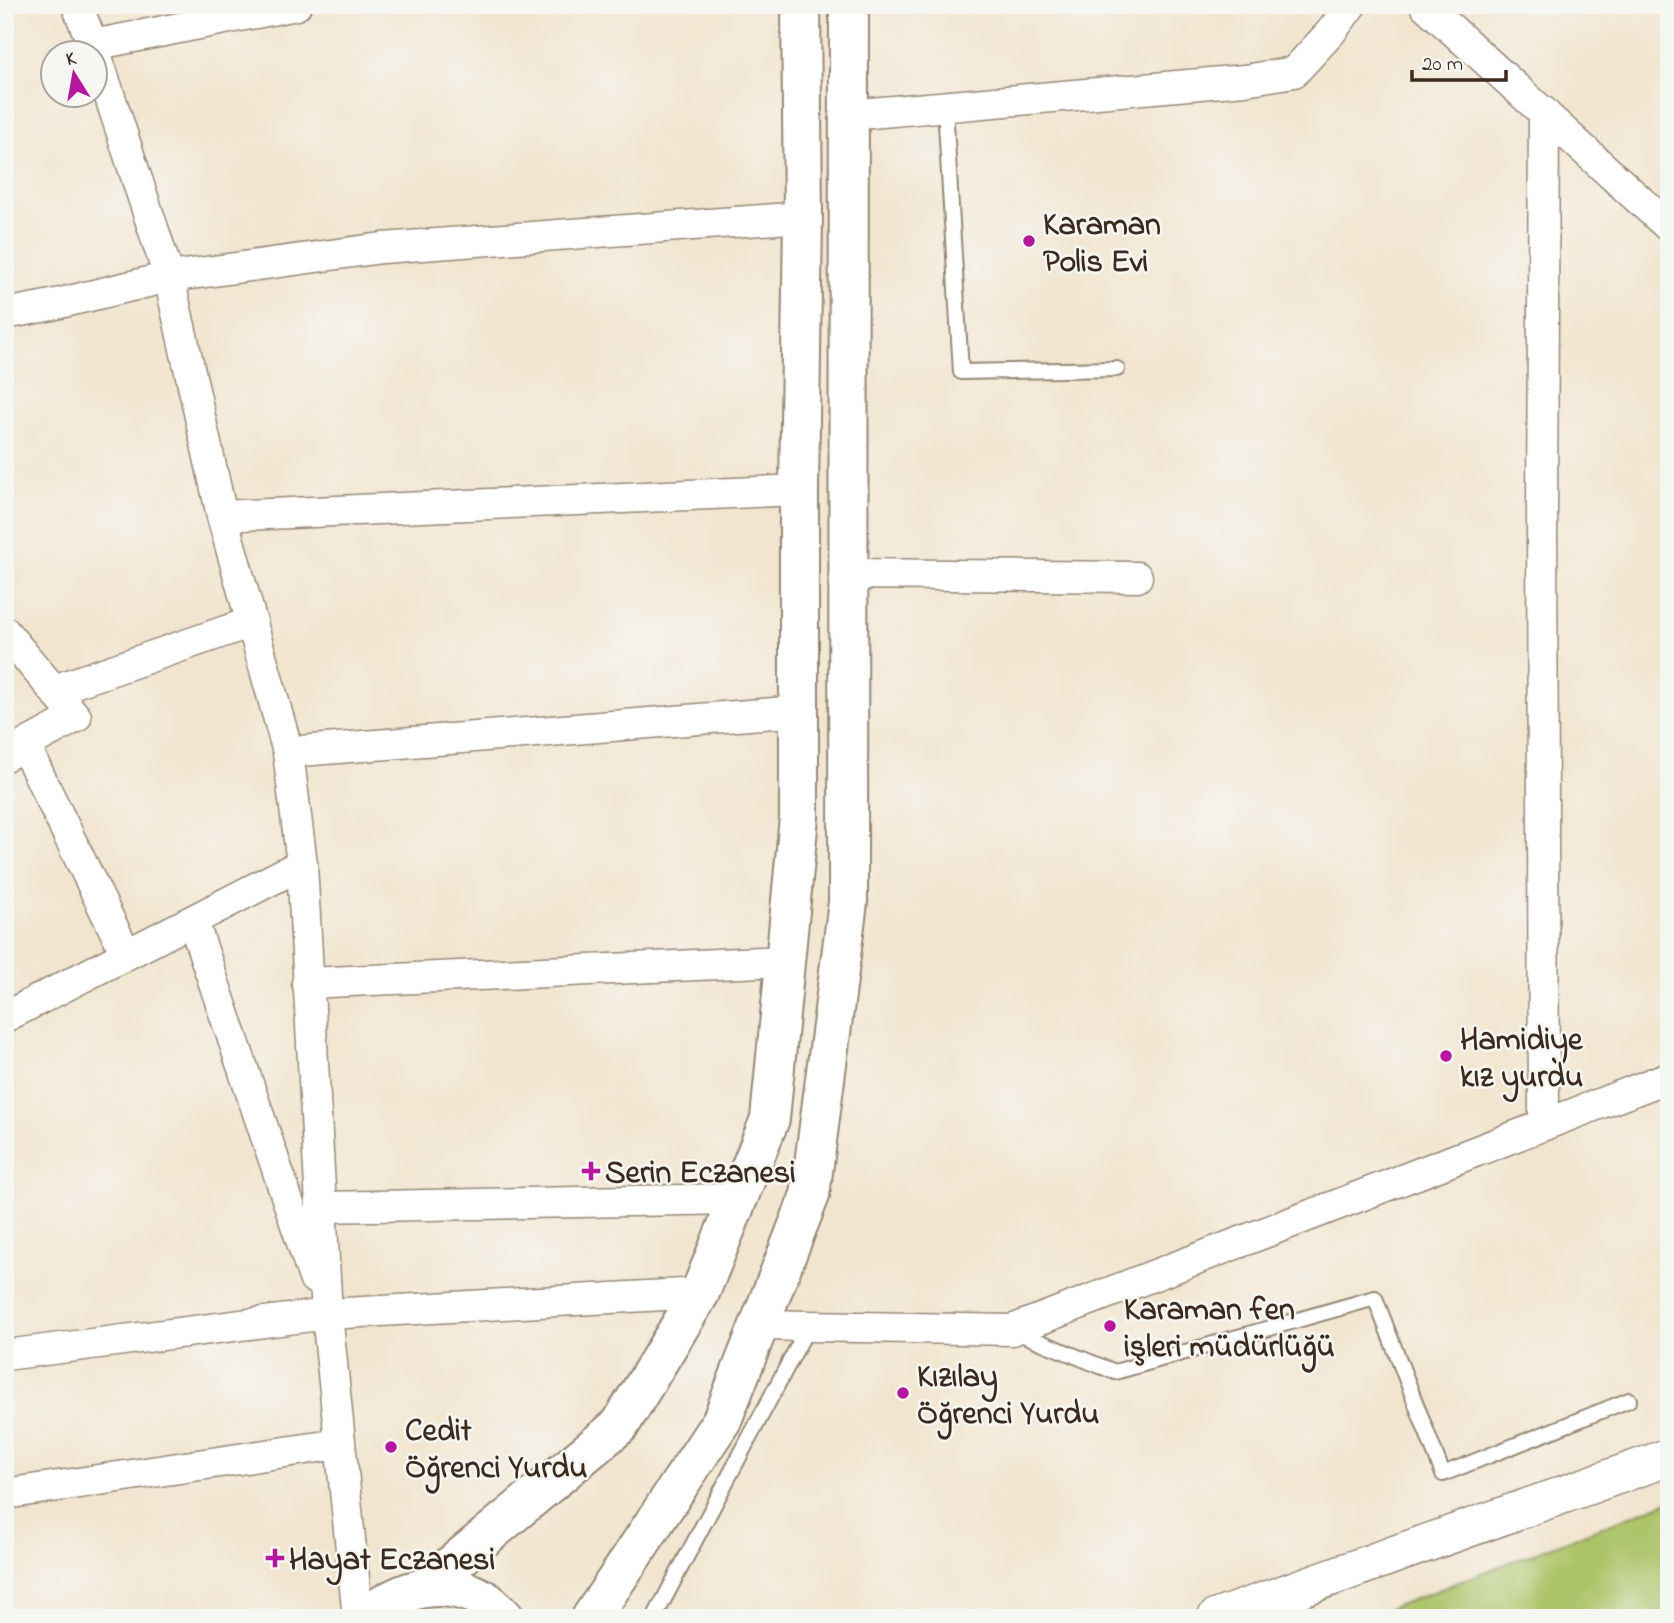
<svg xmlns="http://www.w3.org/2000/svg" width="1674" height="1623" viewBox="0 0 1674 1623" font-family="'Indie Flower',sans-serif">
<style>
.green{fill:#acc368;stroke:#747643;stroke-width:2}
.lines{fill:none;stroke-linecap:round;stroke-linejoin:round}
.service-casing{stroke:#968876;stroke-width:18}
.minor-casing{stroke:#968876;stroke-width:33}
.tertiary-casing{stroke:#968876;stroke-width:40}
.secondary-casing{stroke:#968876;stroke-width:42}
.service{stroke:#fff;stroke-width:14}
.minor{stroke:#fff;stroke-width:30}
.tertiary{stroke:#fff;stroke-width:37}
.secondary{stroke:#fff;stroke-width:38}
.poi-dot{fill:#b5179e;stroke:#f6f6f2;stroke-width:2.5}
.labels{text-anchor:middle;stroke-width:5;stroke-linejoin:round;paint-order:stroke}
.poi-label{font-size:32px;font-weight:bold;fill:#3b2a1e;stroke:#f6f6f2;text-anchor:start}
</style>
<rect width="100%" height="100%" fill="#f6f6f2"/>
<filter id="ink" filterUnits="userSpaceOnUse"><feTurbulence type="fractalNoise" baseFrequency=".0143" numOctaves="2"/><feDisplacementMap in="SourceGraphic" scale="14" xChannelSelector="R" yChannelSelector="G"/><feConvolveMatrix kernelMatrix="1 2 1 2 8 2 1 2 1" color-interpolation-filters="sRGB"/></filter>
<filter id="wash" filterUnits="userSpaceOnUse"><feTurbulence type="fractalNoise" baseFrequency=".00686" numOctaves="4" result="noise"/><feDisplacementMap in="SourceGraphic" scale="28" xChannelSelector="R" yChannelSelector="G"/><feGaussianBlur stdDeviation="1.57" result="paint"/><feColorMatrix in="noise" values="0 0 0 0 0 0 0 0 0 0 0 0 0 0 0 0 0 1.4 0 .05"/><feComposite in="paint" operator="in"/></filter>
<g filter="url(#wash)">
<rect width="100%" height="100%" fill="#f2e5cf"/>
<!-- green -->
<path class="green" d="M1669,1501v117h-304z"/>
</g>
<g filter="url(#ink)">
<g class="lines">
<!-- service casing -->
<g class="service-casing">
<g id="service">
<path d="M945,107l16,265 156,-3"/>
<path d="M1016,1332l99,40 260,-74 68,176 186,-74"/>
<path d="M654,1618l154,-291"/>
</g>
</g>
<!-- minor casing -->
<g class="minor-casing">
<g id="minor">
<path d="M77,5l16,40 76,232 53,239 66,236 14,112 25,450 31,304"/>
<path d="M1425,5l244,222"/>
<path d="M93,45l203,-40"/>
<path d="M848,115l397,-35 49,-8 37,-40 20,-27"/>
<path d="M5,314l47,-9 117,-28 213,-29 421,-31"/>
<path d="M222,516l577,-26"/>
<path d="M848,574l289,3"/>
<path d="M5,632l71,85 -71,39"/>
<path d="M54,690l198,-68"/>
<path d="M25,746l101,208"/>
<path d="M288,752l511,-41"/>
<path d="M193,921l121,357"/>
<path d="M307,983l478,-22"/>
<path d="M5,1017l297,-153"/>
<path d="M1544,1125l-2,-615 2,-398"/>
<path d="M321,1207l416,-8"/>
<path d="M758,1325l254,5 657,-253"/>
<path d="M5,1355l322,-41 373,-21"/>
<path d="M5,1494l334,-50"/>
</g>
</g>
<!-- tertiary casing -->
<g class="tertiary-casing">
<path id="tertiary" d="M1216,1618l453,-161"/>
</g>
<!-- secondary casing -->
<g class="secondary-casing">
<g id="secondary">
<path d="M425,1587l195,-162 80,-132 70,-174 29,-302v-327l4,-273 -2,-212"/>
<path d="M363,1618c37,-28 77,-44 122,-18 7,4 14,12 20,18"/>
<path d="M591,1618l131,-198 88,-225 38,-293 1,-897"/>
</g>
</g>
<!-- service -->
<use href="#service" class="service"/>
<!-- minor -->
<use href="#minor" class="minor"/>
<!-- tertiary -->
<use href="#tertiary" class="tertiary"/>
<!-- secondary -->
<use href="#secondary" class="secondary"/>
</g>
</g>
<!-- markers -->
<g class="poi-dot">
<circle cx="1029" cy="241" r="7"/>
<circle cx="1446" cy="1056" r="7"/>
<path d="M587.5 1160.5h7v7h7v7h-7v7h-7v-7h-7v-7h7z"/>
<circle cx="1110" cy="1326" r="7"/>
<circle cx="903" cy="1393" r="7"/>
<circle cx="391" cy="1447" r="7"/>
<path d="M271.5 1547.5h7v7h7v7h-7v7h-7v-7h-7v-7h7z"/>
</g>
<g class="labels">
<!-- poi labels -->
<g class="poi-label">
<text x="1043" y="234">Karaman<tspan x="1043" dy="37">Polis Evi</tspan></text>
<text x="1460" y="1049">Hamidiye<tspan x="1460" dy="37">kız yurdu</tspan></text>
<text x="605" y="1182">Serin Eczanesi</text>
<text x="1124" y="1319">Karaman fen<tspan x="1124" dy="37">işleri müdürlüğü</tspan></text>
<text x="917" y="1386">Kızılay<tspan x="917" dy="37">Öğrenci Yurdu</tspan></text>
<text x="405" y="1440">Cedit<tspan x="405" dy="37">Öğrenci Yurdu</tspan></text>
<text x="289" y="1569">Hayat Eczanesi</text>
</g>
</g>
<!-- margin -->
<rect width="1674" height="1623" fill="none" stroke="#f6f6f2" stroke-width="28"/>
<!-- north arrow -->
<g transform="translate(74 74) rotate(349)"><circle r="33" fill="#f6f6f2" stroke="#aba49d" stroke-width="2"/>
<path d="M0-5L12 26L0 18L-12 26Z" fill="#b5179e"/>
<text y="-10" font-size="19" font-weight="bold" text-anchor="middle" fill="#3b2a1e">K</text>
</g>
<!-- scale -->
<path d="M1412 70v10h94v-10" fill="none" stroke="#3b2a1e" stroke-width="3.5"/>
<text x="1422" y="70" font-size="21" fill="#3b2a1e" stroke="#f6f6f2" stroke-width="5" paint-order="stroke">20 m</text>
</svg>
